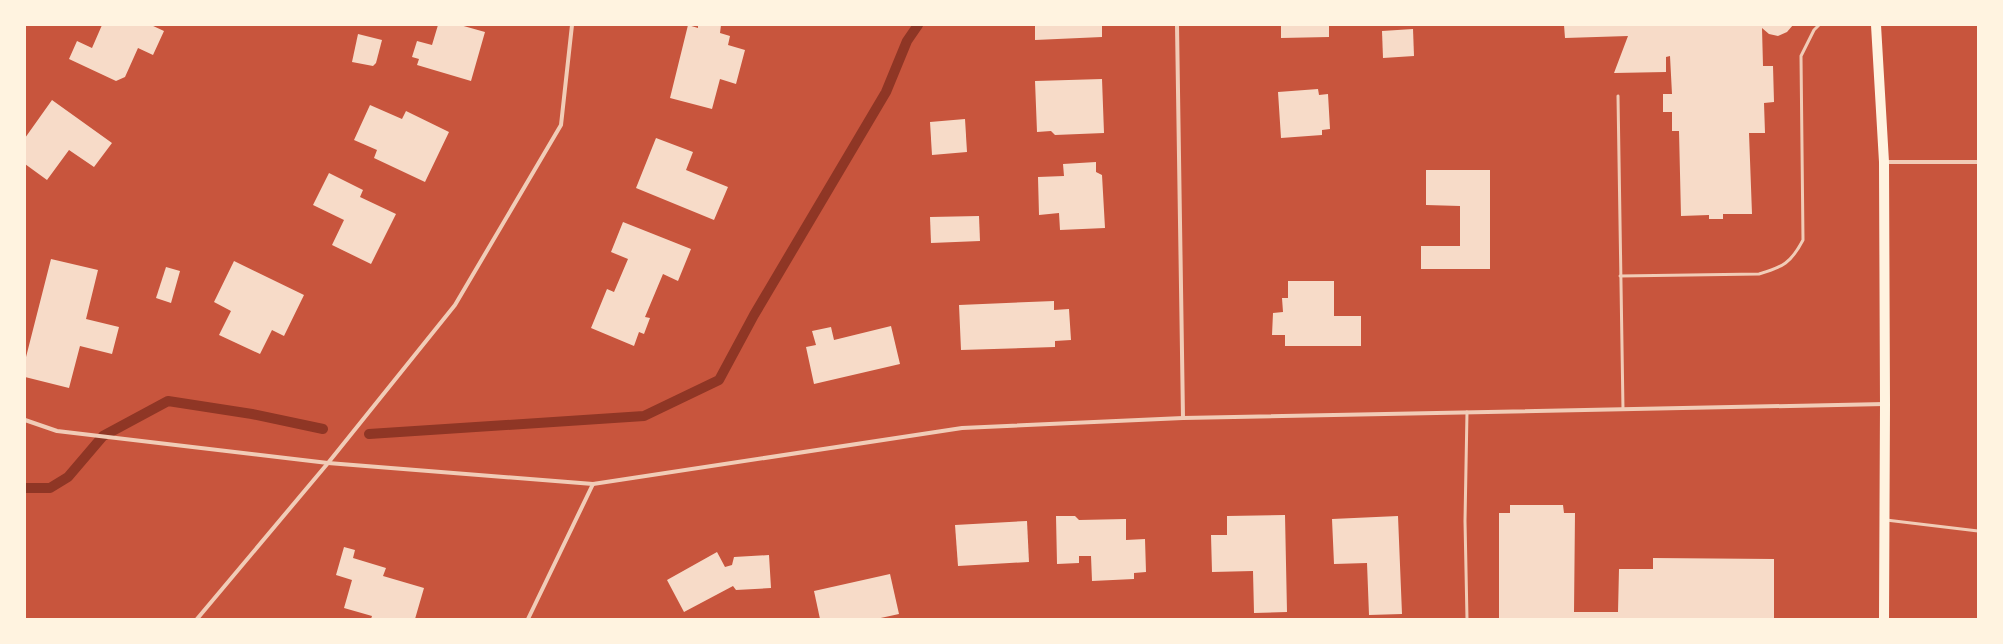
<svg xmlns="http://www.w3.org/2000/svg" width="2003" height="644" viewBox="0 0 2003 644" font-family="'Fira Sans',sans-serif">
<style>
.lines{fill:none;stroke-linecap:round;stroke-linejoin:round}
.stream{stroke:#8f3625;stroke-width:10}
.building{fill:#f7dbc8}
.service{stroke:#f1ccb7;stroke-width:3}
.minor{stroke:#f1ccb7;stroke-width:4}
.primary{stroke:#fff3e0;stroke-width:10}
</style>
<rect width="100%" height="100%" fill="#c8553d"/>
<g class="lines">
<!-- stream -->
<g class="stream">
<path d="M369,434l275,-18 75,-36 35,-65 132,-223 21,-51 11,-16"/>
<path d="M25,488h25l18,-11 35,-41 65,-35 84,13 71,15"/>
</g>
</g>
<!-- building -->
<g class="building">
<path d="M102,25h49l13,6 -11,24 -15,-7 -13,29 -9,4 -47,-22 8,-18 15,7z"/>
<path d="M438,25h22l25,7 -14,49 -54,-16 2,-6 -7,-2 5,-16 15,4z"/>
<path d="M688,25l10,3v-3h23l-1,8 10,3 -2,9 17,5 -9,34 -16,-5 -8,30 -42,-11z"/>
<path d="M1035,25h67v12l-67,3z"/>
<path d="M1281,25h48v12l-48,1z"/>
<path d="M1564,25h229l-6,7 -9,4 -9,-2 -7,-6 1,38h10l1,36 -10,1 1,30h-16l3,81h-29v5h-14v-4l-28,1 -2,-85h-7v-19h-9v-18h9l-2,-38 -4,1v15l-52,1 14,-37 -63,2z"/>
<path d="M1413,29l1,27 -31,2 -1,-27z"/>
<path d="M358,34l24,6 -6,23 -3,3 -21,-4z"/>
<path d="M1102,79l2,54 -49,2 -4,-4 -14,1 -2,-51z"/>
<path d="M1318,89l1,6 9,-1 2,35 -8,1v5l-41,3 -3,-46z"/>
<path d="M52,100l60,43 -18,24 -25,-17 -22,30 -22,-16 1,-19 -1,-7z"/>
<path d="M370,105l32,14 4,-8 43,21 -24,50 -51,-24 3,-8 -23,-10z"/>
<path d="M965,119l2,33 -35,3 -2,-33z"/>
<path d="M656,138l37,14 -7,18 42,17 -14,33 -78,-32z"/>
<path d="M1096,162v10l6,3 3,53 -45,2 -1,-17 -20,2 -1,-38 26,-1 -1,-12z"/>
<path d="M1426,170h64v99h-69v-23h39v-40l-34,-1z"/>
<path d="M329,173l34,17 -3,7 36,17 -25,50 -39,-19 12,-25 -31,-15z"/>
<path d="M979,216l1,25 -49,2 -1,-26z"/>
<path d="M623,222l68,27 -13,32 -15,-7 -18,43 5,1 -6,16 -5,-2 -5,14 -43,-18 16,-39 7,3 14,-33 -17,-7z"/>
<path d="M51,259l47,11 -12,49 33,8 -7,27 -32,-8 -11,42 -44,-11v-16z"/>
<path d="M234,261l70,34 -20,41 -12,-6 -12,24 -41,-19 12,-24 -17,-9z"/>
<path d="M166,267l14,4 -9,32 -15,-5z"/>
<path d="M1288,281h46v35h27v30h-76v-11h-13l1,-22 10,-1 -1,-14h6z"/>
<path d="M1054,301v9l15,-1 2,31 -16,1v6l-94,3 -2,-45z"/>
<path d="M891,326l9,38 -86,20 -8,-37 10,-2 -4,-14 19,-4 3,13z"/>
<path d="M1510,505h53l1,8h11l-1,99h44l1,-43h34v-11l121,1v60h-275v-106h11z"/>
<path d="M1285,515l2,97 -33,1 -1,-42 -41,1 -1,-37h16v-19z"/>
<path d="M1056,516h19l4,4 47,-1v21l19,-1 1,33 -12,1v6l-42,2 -1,-25h-12v7l-22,1z"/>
<path d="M1398,516l4,98 -33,1 -2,-52 -33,1 -2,-45z"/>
<path d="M1027,521l2,41 -71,4 -3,-41z"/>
<path d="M344,547l11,3 -2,8 33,10 -3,8 41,12 -9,31h-44l1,-3 -28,-8 8,-28 -16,-5z"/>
<path d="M717,552l8,15 7,-2 2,-8 35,-2 2,33 -35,2 -3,-4 -49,26 -17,-32z"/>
<path d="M890,574l9,40 -23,5h-56l-6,-28z"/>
</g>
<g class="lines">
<!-- service -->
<g class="service">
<path d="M1618,96l5,313"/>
<path d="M1620,276l139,-2c24,-7 32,-11 44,-34l-2,-184 13,-26 5,-5"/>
<path d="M1886,520l92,11"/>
<path d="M1467,619l-2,-98 2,-109"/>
</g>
<!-- minor -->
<g class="minor">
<path d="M1177,25l6,393"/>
<path d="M1884,162h94"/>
<path d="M25,420l32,11 271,32 265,21 369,-56 221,-10 702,-14"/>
<path d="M197,619l131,-156 127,-158 106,-180 11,-100"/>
<path d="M528,619l65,-135"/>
</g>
<!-- primary -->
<path class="primary" d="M1876,25l8,137 1,242 -1,215"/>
</g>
<!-- border -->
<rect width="2003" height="644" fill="none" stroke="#fff3e0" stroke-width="52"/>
</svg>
